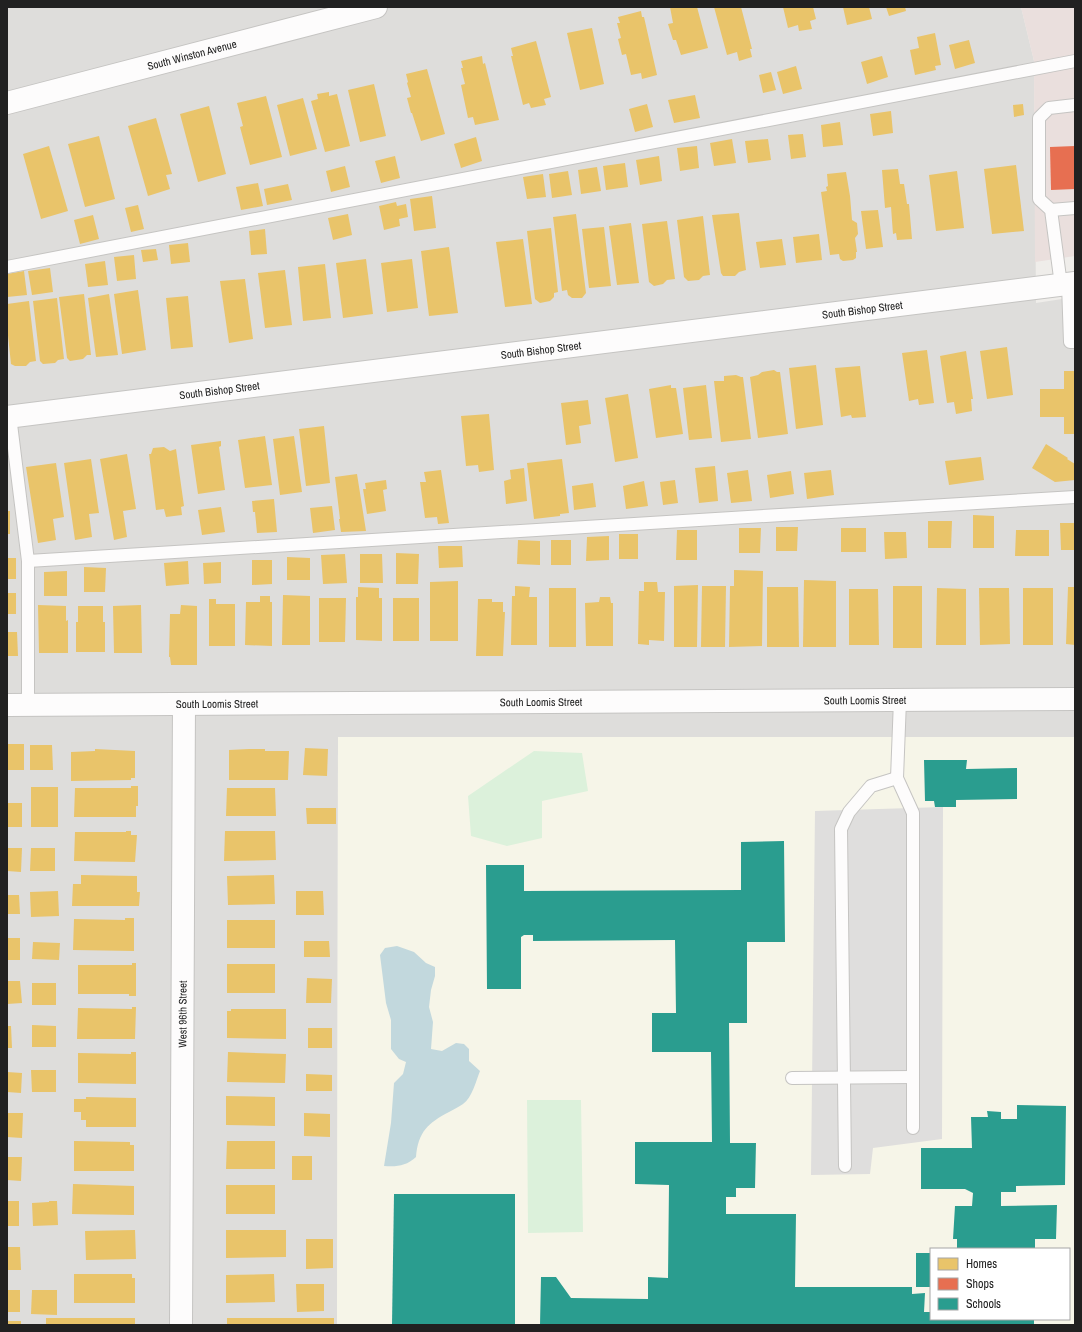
<svg xmlns="http://www.w3.org/2000/svg" width="1082" height="1332" viewBox="0 0 1082 1332" font-family="'Archivo Narrow',sans-serif">
<style>
.residential{fill:#dedddb}
.commercial{fill:#eadfdd}
.education{fill:#f6f5e8;fill-rule:evenodd}
.park{fill:#dcf1db}
.parking{fill:#dfdedd}
.water{fill:#c2d8dd}
.homes{fill:#e9c46a}
.shops{fill:#e76f51}
.schools{fill:#2a9d8f}
.lines{fill:none;stroke-linecap:round;stroke-linejoin:round}
.service-casing{stroke:#c5c4c2;stroke-width:14}
.minor-casing{stroke:#c5c4c2;stroke-width:24}
.service{stroke:#fdfcfc;stroke-width:12}
.minor{stroke:#fdfcfc;stroke-width:22}
.labels{text-anchor:middle;stroke-width:4;stroke-linejoin:round;paint-order:stroke}
.street-label{font-size:11px;fill:#212121;stroke:#fff}
</style>
<rect width="100%" height="100%" fill="#efedea"/>
<!-- residential -->
<path class="residential" d="M7,7h1014l13,54 2,242 39,-6v440h-737l-1,588h-330z"/>
<!-- commercial -->
<path class="commercial" d="M1021,7h54v249l-40,6 -1,-201z"/>
<!-- education -->
<path class="education" d="M338,737h737v588h-738zM931,1249h138v70h-138z"/>
<!-- park -->
<g class="park">
<path d="M534,751l48,2 6,38 -46,10v37l-35,8 -36,-10 -3,-40z"/>
<path d="M527,1100h54l2,132 -55,1z"/>
</g>
<!-- parking -->
<path class="parking" d="M943,807l-1,332 -69,9 -3,26 -59,1 4,-364z"/>
<!-- water -->
<path class="water" d="M397,946l17,6 12,11 9,4v9l-4,14 -2,17 4,15 -2,27 11,2 14,-8 8,1 5,5v12l11,10c-4,10 -8,27 -17,33 -4,3 -9,5 -14,8 -21,11 -31,20 -33,45 -10,9 -19,10 -32,9l7,-43 3,-40 9,-9 3,-12 -7,-3 -8,-10v-29l-5,-17 -6,-48 5,-7z"/>
<!-- homes -->
<g class="homes">
<path d="M670,7h27l11,41 -27,7 -5,-15h-3l-5,-16 5,-1z"/>
<path d="M714,7h27l11,42h-2l2,8 -13,4 -2,-9 -10,3z"/>
<path d="M783,7h30l3,12 -6,2 2,8 -13,2 -1,-6 -10,3z"/>
<path d="M843,7h26l3,12 -25,6z"/>
<path d="M886,7h19l1,4 -17,5z"/>
<path d="M641,11l1,6h2l13,58 -15,4 -1,-6 -10,2 -5,-21 -4,1 -4,-16 3,-1 -4,-15h3l-2,-6z"/>
<path d="M592,28l12,56 -24,6 -13,-57z"/>
<path d="M935,33l6,32 -6,1 1,4 -21,5 -5,-25 9,-2 -2,-11z"/>
<path d="M969,40l6,23 -20,6 -6,-24z"/>
<path d="M536,41l15,56 -7,2 2,6 -15,3 -2,-5 -6,2 -12,-49h2l-2,-8z"/>
<path d="M482,56l1,8 2,-1 14,57 -24,5 -2,-8 -5,1 -7,-33 4,-1 -4,-16h2l-2,-7z"/>
<path d="M882,56l6,21 -21,7 -6,-22z"/>
<path d="M796,66l6,23 -19,5 -6,-22z"/>
<path d="M427,69l18,65 -24,7 -9,-28h-1l-4,-15 4,-1 -4,-14 1,-1 -2,-8z"/>
<path d="M771,72l5,18 -13,3 -4,-18z"/>
<path d="M374,84l12,52 -26,6 -12,-52z"/>
<path d="M329,92v4l8,-2 13,52 -25,6 -14,-51 7,-2 -1,-5z"/>
<path d="M695,95l5,23 -26,5 -6,-23z"/>
<path d="M266,96l16,61 -32,8 -10,-38 3,-1 -6,-23z"/>
<path d="M303,98l14,51 -27,7 -13,-51z"/>
<path d="M647,104l6,23 -18,5 -6,-23z"/>
<path d="M1023,104l1,11 -10,2 -1,-12z"/>
<path d="M209,106l17,68 -28,8 -18,-68z"/>
<path d="M891,111l2,22 -20,3 -3,-22z"/>
<path d="M156,118l16,56 -6,1 4,14 -22,7 -20,-70z"/>
<path d="M840,122l3,23 -20,2 -2,-22z"/>
<path d="M803,134l3,23 -15,2 -3,-24z"/>
<path d="M99,136l16,63 -30,8 -17,-63z"/>
<path d="M476,137l6,24 -21,7 -7,-24z"/>
<path d="M732,139l4,24 -22,3 -4,-23z"/>
<path d="M768,139l3,21 -23,3 -3,-22z"/>
<path d="M49,146l19,65 -27,8 -18,-65z"/>
<path d="M697,146l2,22 -19,3 -3,-23z"/>
<path d="M395,156l5,22 -19,5 -6,-22z"/>
<path d="M659,156l3,25 -22,4 -4,-25z"/>
<path d="M625,163l3,24 -22,3 -3,-24z"/>
<path d="M1016,165l8,66 -32,3 -8,-65z"/>
<path d="M345,166l5,21 -19,5 -5,-21z"/>
<path d="M597,167l4,24 -20,3 -3,-24z"/>
<path d="M898,169l2,15h4l3,20h2l3,35 -15,1 -1,-7 -3,1 -2,-27 -6,1 -3,-38z"/>
<path d="M568,171l4,24 -20,3 -3,-24z"/>
<path d="M957,171l7,57 -28,3 -7,-56z"/>
<path d="M846,172l4,24 2,24 5,3 1,11 -3,4 2,14h-1v6l-3,2 -10,1 -3,-2 -1,-5 -9,1 -9,-63 6,-1 -1,-4 2,-1 -1,-12z"/>
<path d="M543,174l3,23 -19,2 -4,-22z"/>
<path d="M258,183l5,23 -22,4 -5,-23z"/>
<path d="M288,184l4,16 -25,5 -3,-16z"/>
<path d="M432,196l4,32 -22,3 -4,-32z"/>
<path d="M396,202l1,4 9,-2 2,13 -9,2 1,7 -16,4 -5,-24z"/>
<path d="M138,205l6,24 -13,3 -6,-24z"/>
<path d="M878,210l5,37 -17,2 -5,-38z"/>
<path d="M739,213l7,57 -7,2 -4,4h-12l-2,-3 -9,-58z"/>
<path d="M348,214l4,21 -19,5 -5,-22z"/>
<path d="M576,214l10,79 -4,5h-10l-4,-3 -1,-5 -5,1 -9,-74z"/>
<path d="M93,215l6,24 -19,5 -6,-24z"/>
<path d="M703,216l7,59 -7,1 -4,4 -11,1 -4,-4 -7,-57z"/>
<path d="M667,221l8,58 -8,1 -4,4 -9,2 -5,-4 -7,-58z"/>
<path d="M631,223l8,60 -22,2 -8,-59z"/>
<path d="M604,227l7,59 -22,2 -7,-59z"/>
<path d="M551,228l7,64 -4,1v4l-4,4 -10,2 -5,-4 -8,-68z"/>
<path d="M265,229l2,25 -16,1 -2,-24z"/>
<path d="M819,234l3,26 -26,3 -3,-26z"/>
<path d="M523,239l9,65 -27,3 -9,-65z"/>
<path d="M782,239l4,26 -26,3 -4,-26z"/>
<path d="M188,243l2,19 -19,2 -2,-19z"/>
<path d="M449,247l9,66 -29,3 -8,-65z"/>
<path d="M156,249l2,11 -15,2 -2,-12z"/>
<path d="M134,255l2,24 -19,2 -3,-24z"/>
<path d="M366,259l7,55 -30,4 -7,-55z"/>
<path d="M412,259l6,49 -31,4 -6,-49z"/>
<path d="M105,261l3,24 -20,2 -3,-23z"/>
<path d="M325,264l6,54 -28,3 -5,-54z"/>
<path d="M50,268l3,24 -21,3 -4,-24z"/>
<path d="M285,270l7,55 -27,3 -7,-55z"/>
<path d="M24,271l3,24 -20,2v-23z"/>
<path d="M245,279l8,60 -24,4 -9,-62z"/>
<path d="M138,290l8,60 -24,4 -8,-60z"/>
<path d="M84,294l7,61h-4l-4,4 -13,2 -3,-3 -8,-61z"/>
<path d="M109,294l9,61 -22,2 -8,-59z"/>
<path d="M188,296l5,51 -22,2 -5,-51z"/>
<path d="M57,298l7,61 -6,1 -3,3 -12,1 -3,-3 -7,-60z"/>
<path d="M29,301l7,60 -6,1 -4,4h-11l-4,-2 -4,-38v-22z"/>
<path d="M1007,347l6,48 -26,4 -7,-48z"/>
<path d="M927,350l7,53 -15,2 -1,-6 -9,2 -7,-48z"/>
<path d="M966,351l7,48h-2l1,12 -16,3 -2,-12 -7,1 -7,-47z"/>
<path d="M816,365l7,60 -27,4 -7,-61z"/>
<path d="M860,366l6,51 -14,1 -1,-3 -10,2 -6,-49z"/>
<path d="M774,370l3,2h3l8,62 -30,4 -8,-61 8,-2 4,-3z"/>
<path d="M1064,371h11v63h-11v-17h-24v-28h24z"/>
<path d="M736,375l5,2h2l8,62 -30,3 -7,-61h10v-5z"/>
<path d="M671,385v3h5l7,46 -27,4 -7,-49z"/>
<path d="M706,385l6,53 -23,2 -6,-52z"/>
<path d="M628,394l10,64 -23,4 -10,-64z"/>
<path d="M588,400l3,24 -12,2 2,17 -15,2 -5,-42z"/>
<path d="M489,414l5,56 -15,2 -1,-7 -12,1 -5,-50z"/>
<path d="M324,426l6,57 -24,3 -7,-57z"/>
<path d="M265,436l7,49 -27,3 -7,-48z"/>
<path d="M294,436l8,56 -22,3 -7,-56z"/>
<path d="M221,441v5l-2,1 6,43 -27,4 -7,-49z"/>
<path d="M1046,444l22,14 -1,1 8,5v16l-20,2 -23,-14z"/>
<path d="M164,447l6,4 6,-2 8,57 -3,1 1,8 -16,2 -2,-8 -8,1 -7,-56h2l2,-6z"/>
<path d="M127,454l9,55 -13,2 4,26 -13,3 -14,-81z"/>
<path d="M981,457l3,23 -35,5 -4,-24z"/>
<path d="M91,459l8,54 -10,1 3,23 -17,3 -11,-77z"/>
<path d="M562,459l7,54 -9,1v2l-26,3 -7,-56z"/>
<path d="M56,463l8,54 -11,2 3,21 -18,3 -12,-76z"/>
<path d="M715,466l3,35 -19,2 -4,-35z"/>
<path d="M524,468l3,33 -21,3 -2,-23 7,-2 -1,-9z"/>
<path d="M441,470l8,53 -11,1 -1,-7 -12,1 -5,-36h6l-2,-10z"/>
<path d="M748,470l4,31 -21,2 -4,-30z"/>
<path d="M831,470l3,25 -27,4 -3,-26z"/>
<path d="M791,471l3,23 -24,4 -3,-23z"/>
<path d="M357,474l9,57 -25,1 -2,-13h1l-5,-42z"/>
<path d="M386,480l1,9 -4,1 3,21 -19,3 -4,-25h3l-1,-6z"/>
<path d="M675,480l3,23 -15,2 -3,-23z"/>
<path d="M644,481l4,25 -22,3 -3,-23z"/>
<path d="M593,483l3,24 -22,3 -2,-24z"/>
<path d="M274,499l3,33 -20,1 -2,-21h-2l-1,-11z"/>
<path d="M332,506l3,24 -22,3 -3,-25z"/>
<path d="M221,507l4,25 -23,3 -4,-25z"/>
<rect x="7" y="511" width="3" height="23"/>
<path d="M973,515l21,1v32h-21z"/>
<path d="M928,521h24l-1,27h-23z"/>
<path d="M1060,523h15v27h-14z"/>
<path d="M776,527h22l-1,24h-21z"/>
<path d="M739,528h22l-1,25h-21z"/>
<rect x="841" y="528" width="25" height="24"/>
<path d="M677,530h20v30h-21z"/>
<path d="M1016,530h33v26h-34z"/>
<path d="M884,532h22l1,26 -22,1z"/>
<rect x="619" y="534" width="19" height="25"/>
<path d="M609,536v24l-23,1 1,-24z"/>
<path d="M518,540l22,1v24l-23,-1z"/>
<rect x="551" y="540" width="20" height="25"/>
<path d="M438,546h24l1,21 -24,1z"/>
<path d="M396,553l23,1 -1,30h-22z"/>
<path d="M345,554l2,29 -24,1 -2,-29z"/>
<path d="M360,554h22l1,29h-23z"/>
<path d="M287,557l23,1v22h-23z"/>
<rect x="7" y="558" width="9" height="21"/>
<path d="M252,560h20v24l-20,1z"/>
<path d="M188,561l1,23 -23,2 -2,-23z"/>
<path d="M221,562v21l-17,1 -1,-21z"/>
<path d="M84,567l22,1 -1,24h-21z"/>
<path d="M734,570l29,1 -1,75 -33,1 1,-61h4z"/>
<path d="M67,571v25h-23v-24z"/>
<path d="M804,580l32,1v66h-33z"/>
<path d="M458,581v60h-28v-59z"/>
<path d="M644,582h13l1,10h7l-1,49 -15,-1v5l-11,-1 1,-53h5z"/>
<path d="M698,585l-1,62h-23v-61z"/>
<path d="M515,586l15,1 -1,10h8v48h-26l1,-49h3z"/>
<path d="M702,586h24l-1,61h-24z"/>
<rect x="893" y="586" width="29" height="62"/>
<path d="M358,587l21,1v10h3v43l-26,-1v-43h2z"/>
<path d="M767,587h31l1,60h-32z"/>
<path d="M1068,587h7v58l-9,-1z"/>
<rect x="549" y="588" width="27" height="59"/>
<path d="M937,588l29,1v56h-30z"/>
<path d="M979,588h30l1,56 -30,1z"/>
<rect x="1023" y="588" width="30" height="57"/>
<path d="M849,589h29l1,56h-30z"/>
<rect x="7" y="593" width="9" height="21"/>
<path d="M283,595l27,1v49h-28z"/>
<path d="M260,596h10v6h2v44l-27,-1 1,-43h14z"/>
<path d="M600,597h10l1,6h2v43h-27l-1,-43 14,-1z"/>
<path d="M319,598h27l-1,44h-26z"/>
<rect x="393" y="598" width="26" height="43"/>
<path d="M209,599h7v5h19v42h-26z"/>
<path d="M478,599h14v3h11v10h2l-2,44h-27z"/>
<path d="M38,605l28,1v15l2,-1v33h-29z"/>
<path d="M141,605l1,48h-28l-1,-47z"/>
<path d="M181,605l16,1v59h-26l-1,-8h-1l1,-43h10z"/>
<path d="M78,606h25v16h2v30h-29v-30h2z"/>
<path d="M7,632h10l1,24h-11z"/>
<rect x="7" y="744" width="17" height="26"/>
<path d="M30,745h22l1,25h-23z"/>
<path d="M305,748l23,1 -1,27 -24,-1z"/>
<path d="M95,749l40,2v27h-4v2l-60,1v-29l24,-1z"/>
<path d="M249,749h16v2h24l-1,29h-59v-30z"/>
<path d="M131,786h7v20h-2v11h-62l1,-29h56z"/>
<rect x="31" y="787" width="27" height="40"/>
<path d="M227,788h48l1,28h-50z"/>
<rect x="7" y="803" width="15" height="24"/>
<path d="M306,808h30v16h-29z"/>
<path d="M126,831h5v4h6l-2,27 -61,-1 1,-29h51z"/>
<path d="M225,831h50l1,29 -52,1z"/>
<path d="M7,848h15l-1,24 -14,-1z"/>
<path d="M31,848h24v23h-25z"/>
<path d="M81,875l56,1v16h3l-1,14h-67l1,-22h8z"/>
<path d="M274,875l1,29 -47,1 -1,-29z"/>
<path d="M58,891l1,25 -28,1 -1,-25z"/>
<path d="M296,891h27l1,24h-28z"/>
<path d="M7,895h12l1,19h-13z"/>
<path d="M125,918h9v33l-61,-1 1,-31 51,1z"/>
<rect x="227" y="920" width="48" height="28"/>
<rect x="7" y="938" width="13" height="22"/>
<path d="M304,941h25l1,16h-26z"/>
<path d="M33,942l27,1 -1,17 -27,-1z"/>
<path d="M132,963h4v33h-7v-2h-51v-29h54z"/>
<rect x="227" y="964" width="48" height="29"/>
<path d="M307,978l25,1 -1,24h-25z"/>
<path d="M7,981h13l2,22 -15,1z"/>
<rect x="32" y="983" width="24" height="22"/>
<path d="M132,1007h4l-1,32h-58l1,-31 54,1z"/>
<path d="M231,1009h55v30l-59,-1v-27h4z"/>
<path d="M32,1025l24,1v21h-24z"/>
<path d="M7,1026h4l1,22h-5z"/>
<rect x="308" y="1028" width="24" height="20"/>
<path d="M131,1052h5v32l-58,-1v-30l53,1z"/>
<path d="M228,1052l58,2 -1,29 -58,-1z"/>
<path d="M31,1070h25v22h-24z"/>
<path d="M7,1072l15,1 -1,20 -14,-1z"/>
<path d="M306,1074l26,1v16h-26z"/>
<path d="M226,1096l49,1v29l-49,-1z"/>
<path d="M86,1097l50,1v29h-50v-7h-5v-8h-7v-13h12z"/>
<path d="M7,1113h16l-1,25 -15,-1z"/>
<path d="M304,1113l26,1v23l-26,-1z"/>
<path d="M74,1141l56,1v3h4v26h-60z"/>
<path d="M227,1141h48v28h-49z"/>
<rect x="292" y="1156" width="20" height="24"/>
<path d="M7,1157h15l-1,24 -14,-1z"/>
<path d="M73,1184l61,2v29l-62,-1z"/>
<rect x="226" y="1185" width="49" height="29"/>
<rect x="7" y="1201" width="12" height="25"/>
<path d="M49,1201h8l1,24 -25,1 -1,-23 17,-1z"/>
<path d="M135,1230l1,29 -50,1 -1,-29z"/>
<path d="M226,1230h60v27l-60,1z"/>
<path d="M306,1239h27v29l-27,1z"/>
<path d="M7,1247h13l1,23h-14z"/>
<path d="M74,1274h58v4h3v25h-61z"/>
<path d="M274,1274l1,28 -49,1v-28z"/>
<path d="M296,1284h28v27l-27,1z"/>
<rect x="7" y="1290" width="13" height="22"/>
<path d="M32,1290h25v25l-26,-1z"/>
<rect x="46" y="1318" width="89" height="7"/>
<rect x="227" y="1318" width="107" height="7"/>
<rect x="7" y="1321" width="14" height="4"/>
</g>
<!-- shops -->
<path class="shops" d="M1075,146v43l-24,1 -1,-43z"/>
<!-- schools -->
<g class="schools">
<path d="M924,760h43l-1,9 51,-1v31l-61,1v7h-21l-1,-6h-9z"/>
<path d="M784,841l1,101h-38v81h-18l1,120h26l-1,45h-19v9h-10v17h70l-1,73h117v7l13,-1 -1,19h7v7h103v6h-494l1,-48h15l15,21 77,1v-22l20,1 1,-93 -34,-1v-42h77l-1,-90h-59v-39h24l-1,-73 -142,1v-6h-9l-3,2v52h-34l-1,-124h38v26l217,-1v-48z"/>
<path d="M1017,1105l49,1 -1,79 -49,1v6h-15v14l56,-1 -1,34h-21v10h-78v-10h-4l2,-33h17l1,-13 -8,-4h-44v-41h51l-1,-31h17l-1,-6 14,1v7h16z"/>
<path d="M394,1194h121v131h-123z"/>
<rect x="916" y="1253" width="15" height="34"/>
</g>
<g class="lines">
<!-- service casing -->
<g class="service-casing">
<g id="service">
<path d="M1051,210l24,-2"/>
<path d="M7,267l1068,-206"/>
<path d="M1068,284l2,58h5"/>
<path d="M1061,285l-10,-75 -12,-11v-81l10,-10 26,-3"/>
<path d="M10,416l18,145v144"/>
<path d="M28,561l1047,-64"/>
<path d="M900,700l-3,78 16,35v315"/>
<path d="M792,1078l121,-1"/>
<path d="M845,1166l-4,-337 8,-17 22,-26 26,-8"/>
</g>
</g>
<!-- minor casing -->
<g class="minor-casing">
<g id="minor">
<path id="s1" d="M7,103l369,-96"/>
<path id="s2" d="M7,417l1068,-134"/>
<path id="s3" d="M7,705l1068,-6"/>
<path id="s4" d="M181,1325l3,-621"/>
</g>
</g>
<!-- service -->
<use href="#service" class="service"/>
<!-- minor -->
<use href="#minor" class="minor"/>
</g>
<g class="labels">
<!-- street labels -->
<g class="street-label">
<text dy="4" stroke="none"><textPath href="#s1" startOffset="191">South Winston Avenue</textPath></text>
<text dy="4" stroke="none"><textPath href="#s2" startOffset="862">South Bishop Street</textPath></text>
<text dy="4" stroke="none"><textPath href="#s2" startOffset="538">South Bishop Street</textPath></text>
<text dy="4" stroke="none"><textPath href="#s2" startOffset="214">South Bishop Street</textPath></text>
<text dy="4" stroke="none"><textPath href="#s3" startOffset="858">South Loomis Street</textPath></text>
<text dy="4" stroke="none"><textPath href="#s3" startOffset="534">South Loomis Street</textPath></text>
<text dy="4" stroke="none"><textPath href="#s3" startOffset="210">South Loomis Street</textPath></text>
<text dy="4" stroke="none"><textPath href="#s4" startOffset="311">West 96th Street</textPath></text>
</g>
</g>
<!-- border -->
<rect width="1082" height="1332" fill="none" stroke="#212121" stroke-width="16"/>
<!-- legend -->
<rect x="930" y="1248" width="140" height="72" fill="#ffffff" stroke="#a6a6a6"/>
<rect x="938" y="1258" width="20" height="12" fill="#e9c46a" stroke="#a6a6a6"/>
<text x="966" y="1268" font-size="12" fill="#212121">Homes</text>
<rect x="938" y="1278" width="20" height="12" fill="#e76f51" stroke="#a6a6a6"/>
<text x="966" y="1288" font-size="12" fill="#212121">Shops</text>
<rect x="938" y="1298" width="20" height="12" fill="#2a9d8f" stroke="#a6a6a6"/>
<text x="966" y="1308" font-size="12" fill="#212121">Schools</text>
</svg>
